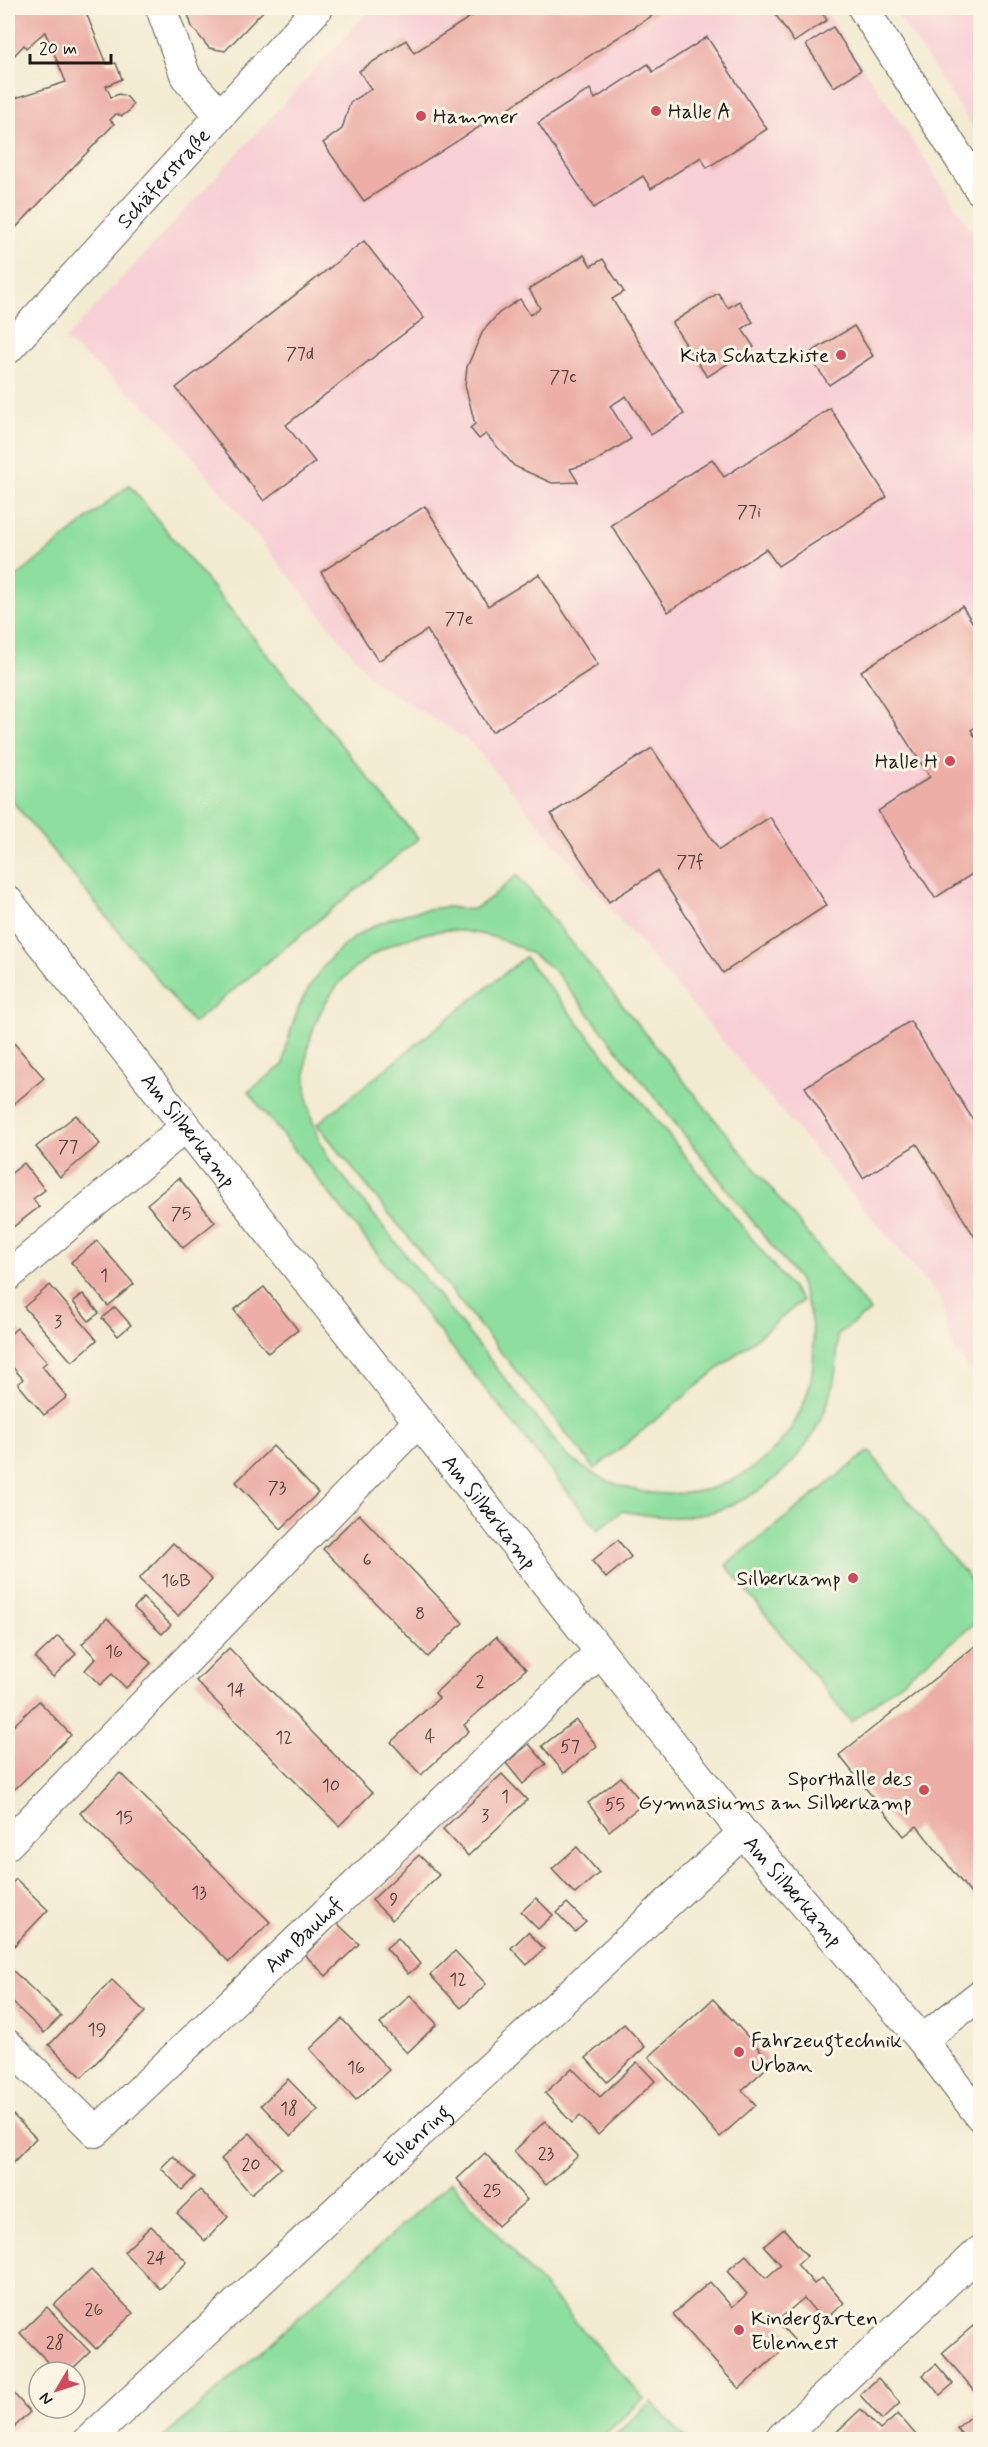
<svg xmlns="http://www.w3.org/2000/svg" width="988" height="2447" viewBox="0 0 988 2447" font-family="Mynerve,sans-serif">
<style>
.built{fill:#f7cfd4}
.green{fill:#8edf9f;stroke:#557e5e;stroke-width:1.5;fill-rule:evenodd}
.building{fill:#ecaea6}
.lines{fill:none;stroke-linecap:round;stroke-linejoin:round}
.minor-casing{stroke:#67645b;stroke-width:32}
.minor{stroke:#fff;stroke-width:30}
.poi-dot{fill:#d1495b;stroke:#fcf5e5;stroke-width:2}
.labels{text-anchor:middle;stroke-width:6;stroke-linejoin:round;paint-order:stroke}
.number-label{font-size:18px;fill:#50403e}
.poi-label{font-size:21px;fill:#1c1c1c;stroke:#fcf5e5;text-anchor:start}
.street-label{font-size:21px;fill:#1c1c1c;stroke:#fcf5e5}
</style>
<rect width="100%" height="100%" fill="#fcf5e5"/>
<filter id="ink" filterUnits="userSpaceOnUse"><feTurbulence type="fractalNoise" baseFrequency=".0167" numOctaves="2"/><feDisplacementMap in="SourceGraphic" scale="12" xChannelSelector="R" yChannelSelector="G"/><feConvolveMatrix kernelMatrix="1 2 1 2 8 2 1 2 1" color-interpolation-filters="sRGB"/></filter>
<filter id="wash" filterUnits="userSpaceOnUse"><feTurbulence type="fractalNoise" baseFrequency=".008" numOctaves="4" result="noise"/><feDisplacementMap in="SourceGraphic" scale="24" xChannelSelector="R" yChannelSelector="G"/><feGaussianBlur stdDeviation="1.35" result="paint"/><feColorMatrix in="noise" values="0 0 0 0 0 0 0 0 0 0 0 0 0 0 0 0 0 1.4 0 .05"/><feComposite in="paint" operator="in"/></filter>
<g filter="url(#wash)">
<rect width="100%" height="100%" fill="#f3ebd1"/>
<!-- built -->
<g class="built">
<path d="M372,8h452l156,235v1139l-29,-37 -11,-46 -469,-556 -96,-61 -209,-258 -101,-84z"/>
<path d="M893,8h87v130l-19,-29z"/>
</g>
<!-- green -->
<g class="green">
<path d="M129,485l289,354 -225,184 -185,-227v-212z"/>
<path d="M517,875l353,436 -33,24c6,84 -52,160 -133,179 -28,6 -55,2 -82,-3l-24,19 -350,-438 35,-27c12,-78 54,-137 135,-154 9,-2 19,-3 28,-4 8,0 20,4 27,2 12,-4 34,-26 44,-34zM447,930c43,2 76,14 108,41l243,308c68,155 -100,282 -232,176l-237,-296c-59,-104 -1,-216 118,-229z"/>
<path d="M525,957l277,344 -207,168 -278,-345z"/>
<path d="M869,1451l111,141v27l-129,103 -125,-157z"/>
<path d="M451,2182l193,217 -45,40h-437z"/>
<path d="M651,2402l35,37h-75z"/>
</g>
<g id="blocks">
<!-- building -->
<g class="building">
<path d="M8,8h76l23,56 9,-1 6,16 -16,7 5,11 8,-3 7,2 7,8 -4,7 -7,5 -6,-2 -6,6 4,4 -106,112v-147l8,9 50,-16 -21,-50 -19,16 -2,-3 -16,17z"/>
<path d="M186,8h80l-41,43 -16,-3 -17,-21z"/>
<path d="M484,8h180l-300,193 -41,-58 19,-14 8,-26 21,-14 -12,-18 47,-31 8,13z"/>
<path d="M771,8h48l8,12 -33,22z"/>
<path d="M833,27l28,43 -27,17 -28,-42z"/>
<path d="M707,37l60,92 -60,39 -6,-11 -50,32 -8,-13 -49,32 -56,-85 52,-34 5,10 53,-35 5,8z"/>
<path d="M364,241l60,77 -138,107 29,37 -51,39 -88,-113z"/>
<path d="M584,255l7,11 12,-7 21,33 -12,7 72,115 -33,21 -25,-39 -16,10 21,33 -37,23 -24,7 8,13 -26,1 -38,-17 -28,-32 -7,5 -9,-11 5,-4 -10,-39 2,-18 16,-36 16,-18 21,-14 10,16 10,-7 -11,-19z"/>
<path d="M718,293l10,15 11,-7 14,21 -11,7 12,18 -47,30 -35,-54z"/>
<path d="M854,326l19,30 -44,29 -21,-31z"/>
<path d="M830,408l57,89 -109,69 -12,-17 -98,63 -57,-87 101,-66 12,18z"/>
<path d="M425,506l63,100 51,-32 59,91 -106,67 -65,-102 -49,31 -57,-89z"/>
<path d="M962,606l18,28v90l-9,6 9,15v124l-45,29 -57,-87 52,-34 -69,-106z"/>
<path d="M652,748l67,102 51,-33 57,88 -104,68 -66,-102 -48,31 -58,-88z"/>
<path d="M910,1021l67,105 3,-3 -1,121 -62,-100 -54,34 -58,-91z"/>
<path d="M13,1042l31,36 -36,31v-63z"/>
<path d="M76,1115l24,29 -40,33 -24,-30z"/>
<path d="M24,1163l21,27 -12,9 6,8 -31,24v-55z"/>
<path d="M179,1178l36,44 -32,26 -36,-44z"/>
<path d="M97,1241l37,43 -26,22 -37,-44z"/>
<path d="M50,1285l47,55 -25,22 -48,-55z"/>
<path d="M264,1287l34,43 -30,23 -34,-43z"/>
<path d="M83,1294l16,19 -10,8 -16,-19z"/>
<path d="M115,1307l16,18 -13,11 -16,-18z"/>
<path d="M17,1328l30,34 -5,4 25,31 -23,18 -26,-31 5,-5 -15,-17v-26z"/>
<path d="M273,1446l45,47 -37,36 -45,-47z"/>
<path d="M359,1514l104,109 -35,34 -105,-108z"/>
<path d="M618,1540l13,17 -25,21 -14,-17z"/>
<path d="M173,1543l39,37 -34,36 -39,-37z"/>
<path d="M143,1598l28,27 -9,9 -28,-26z"/>
<path d="M107,1618l44,45 -25,25 -14,-14 -12,11 -15,-15 11,-12 -14,-14z"/>
<path d="M58,1636l18,18 -23,23 -18,-19z"/>
<path d="M496,1637l30,32 -62,56 5,6 -48,44 -30,-33 48,-44 -4,-5z"/>
<path d="M980,1642v260l-1,2 -62,-78 -13,10 -65,-81z"/>
<path d="M229,1648l143,145 -33,33 -143,-145z"/>
<path d="M39,1701l32,34 -57,55 -6,-7v-52z"/>
<path d="M576,1720l21,26 -33,27 -22,-27z"/>
<path d="M529,1744l17,20 -23,20 -17,-21z"/>
<path d="M120,1773l150,149 -41,40 -149,-149z"/>
<path d="M502,1774l25,26 -59,56 -25,-27z"/>
<path d="M621,1777l22,27 -34,27 -21,-28z"/>
<path d="M577,1847l22,26 -24,21 -23,-25z"/>
<path d="M419,1855l20,20 -47,45 -20,-20z"/>
<path d="M16,1879l32,31 -40,42v-64z"/>
<path d="M536,1898l17,17 -15,14 -17,-17z"/>
<path d="M567,1903l19,19 -11,10 -18,-19z"/>
<path d="M337,1923l22,21 -33,32 -21,-21z"/>
<path d="M528,1932l16,17 -17,16 -16,-17z"/>
<path d="M398,1938l22,26 -12,10 -22,-26z"/>
<path d="M455,1951l31,33 -25,24 -31,-33z"/>
<path d="M10,1968l51,48 -17,17 -36,-35v-28z"/>
<path d="M112,1980l33,32 -63,65 -33,-32z"/>
<path d="M410,1995l27,29 -30,29 -27,-29z"/>
<path d="M713,1999l59,64 -30,27 14,15 -36,32 -71,-80z"/>
<path d="M342,2019l47,51 -33,30 -46,-51z"/>
<path d="M624,2024l21,23 -38,35 -21,-24z"/>
<path d="M637,2062l18,19 -57,54 -18,-19 -8,7 -27,-30 27,-25 28,29z"/>
<path d="M288,2079l30,31 -27,26 -30,-31z"/>
<path d="M8,2110l28,28 -28,30z"/>
<path d="M545,2121l33,35 -32,29 -32,-34z"/>
<path d="M250,2133l31,35 -30,26 -30,-35z"/>
<path d="M485,2153l42,47 -29,26 -41,-47z"/>
<path d="M173,2156l22,21 -13,13 -21,-22z"/>
<path d="M200,2190l28,27 -23,24 -28,-28z"/>
<path d="M151,2226l36,36 -27,27 -36,-37z"/>
<path d="M784,2229l23,27 -10,8 17,20 8,-6 22,25 -21,18 -19,-23 -27,23 17,19 -55,49 -66,-75 37,-32 22,25 15,-13 -20,-23 19,-16 20,23 15,-13 -17,-19z"/>
<path d="M91,2270l42,43 -37,36 -42,-44z"/>
<path d="M47,2307l43,45 -21,20h-11l-38,-39z"/>
<path d="M973,2326l7,8v63l-38,-44z"/>
<path d="M936,2364l17,20 -13,11 -17,-20z"/>
<path d="M878,2378l22,25 -18,17 -22,-25z"/>
<path d="M8,2387l22,25 -22,21z"/>
<path d="M980,2408v23l-10,9h-4l-9,-12z"/>
<path d="M861,2409l19,21 18,-16 18,21 -5,5h-83z"/>
</g>
</g>
</g>
<g filter="url(#ink)">
<use href="#blocks" fill-opacity="0" stroke="#67645b" stroke-width="1.5"/>
<g class="lines">
<!-- minor casing -->
<g class="minor-casing">
<g id="minor">
<path d="M161,8l25,69 34,38"/>
<path d="M863,8l117,182"/>
<path id="s1" d="M8,349l310,-341"/>
<path id="s2" d="M8,901l735,932 179,207 58,76"/>
<path d="M8,1276l177,-149"/>
<path d="M8,1844l411,-423"/>
<path d="M922,2040l58,-45"/>
<path id="s3" d="M8,2045l88,87 504,-480"/>
<path id="s4" d="M89,2440l654,-607"/>
<path d="M779,2440l201,-189"/>
</g>
</g>
<!-- minor -->
<use href="#minor" class="minor"/>
</g>
</g>
<!-- markers -->
<g class="poi-dot">
<circle cx="656" cy="111" r="6"/>
<circle cx="421" cy="116" r="6"/>
<circle cx="841" cy="355" r="6"/>
<circle cx="950" cy="761" r="6"/>
<circle cx="853" cy="1578" r="6"/>
<circle cx="924" cy="1790" r="6"/>
<circle cx="739" cy="2052" r="6"/>
<circle cx="739" cy="2330" r="6"/>
</g>
<g class="labels">
<!-- number labels -->
<g class="number-label">
<text x="300" y="359">77d</text>
<text x="563" y="382">77c</text>
<text x="749" y="517">77i</text>
<text x="459" y="624">77e</text>
<text x="690" y="867">77f</text>
<text x="68" y="1152">77</text>
<text x="181" y="1219">75</text>
<text x="104" y="1281">1</text>
<text x="58" y="1327">3</text>
<text x="277" y="1493">73</text>
<text x="367" y="1565">6</text>
<text x="176" y="1586">16B</text>
<text x="420" y="1619">8</text>
<text x="114" y="1657">16</text>
<text x="480" y="1687">2</text>
<text x="236" y="1695">14</text>
<text x="430" y="1742">4</text>
<text x="284" y="1743">12</text>
<text x="570" y="1752">57</text>
<text x="331" y="1791">10</text>
<text x="505" y="1802">1</text>
<text x="615" y="1810">55</text>
<text x="485" y="1821">3</text>
<text x="124" y="1823">15</text>
<text x="199" y="1898">13</text>
<text x="394" y="1905">9</text>
<text x="458" y="1985">12</text>
<text x="97" y="2035">19</text>
<text x="356" y="2073">16</text>
<text x="289" y="2114">18</text>
<text x="546" y="2159">23</text>
<text x="251" y="2170">20</text>
<text x="492" y="2196">25</text>
<text x="156" y="2263">24</text>
<text x="94" y="2315">26</text>
<text x="55" y="2348">28</text>
</g>
<!-- poi labels -->
<g class="poi-label">
<text x="668" y="118">Halle A</text>
<text x="433" y="123">Hammer</text>
<text x="829" y="362" text-anchor="end">Kita Schatzkiste</text>
<text x="938" y="768" text-anchor="end">Halle H</text>
<text x="841" y="1585" text-anchor="end">Silberkamp</text>
<text x="912" y="1785" text-anchor="end">Sporthalle des<tspan x="912" dy="24">Gymnasiums am Silberkamp</tspan></text>
<text x="751" y="2047">Fahrzeugtechnik<tspan x="751" dy="24">Urban</tspan></text>
<text x="751" y="2325">Kindergarten<tspan x="751" dy="24">Eulennest</tspan></text>
</g>
<!-- street labels -->
<g class="street-label">
<text dy="7" stroke="none"><textPath href="#s1" startOffset="231">Schäferstraße</textPath></text>
<text dy="7" stroke="none"><textPath href="#s2" startOffset="292">Am Silberkamp</textPath></text>
<text dy="7" stroke="none"><textPath href="#s2" startOffset="778">Am Silberkamp</textPath></text>
<text dy="7" stroke="none"><textPath href="#s2" startOffset="1264">Am Silberkamp</textPath></text>
<text dy="7" stroke="none"><textPath href="#s3" startOffset="410">Am Bauhof</textPath></text>
<text dy="7" stroke="none"><textPath href="#s4" startOffset="447">Eulenring</textPath></text>
</g>
</g>
<!-- margin -->
<rect width="988" height="2447" fill="none" stroke="#fcf5e5" stroke-width="30"/>
<!-- north arrow -->
<g transform="translate(57 2390) rotate(231)"><circle r="28" fill="#fcf5e5" stroke="#a29e95" stroke-width="1.5"/>
<path d="M0-4.5L10 22L0 15L-10 22Z" fill="#d1495b"/>
<text y="-9" font-size="16" font-weight="bold" text-anchor="middle" fill="#1c1c1c">N</text>
</g>
<!-- scale -->
<path d="M30 54v9h81v-9" fill="none" stroke="#1c1c1c" stroke-width="3"/>
<text x="39" y="54" font-size="18" fill="#1c1c1c" stroke="#fcf5e5" stroke-width="4.5" paint-order="stroke">20 m</text>
</svg>
